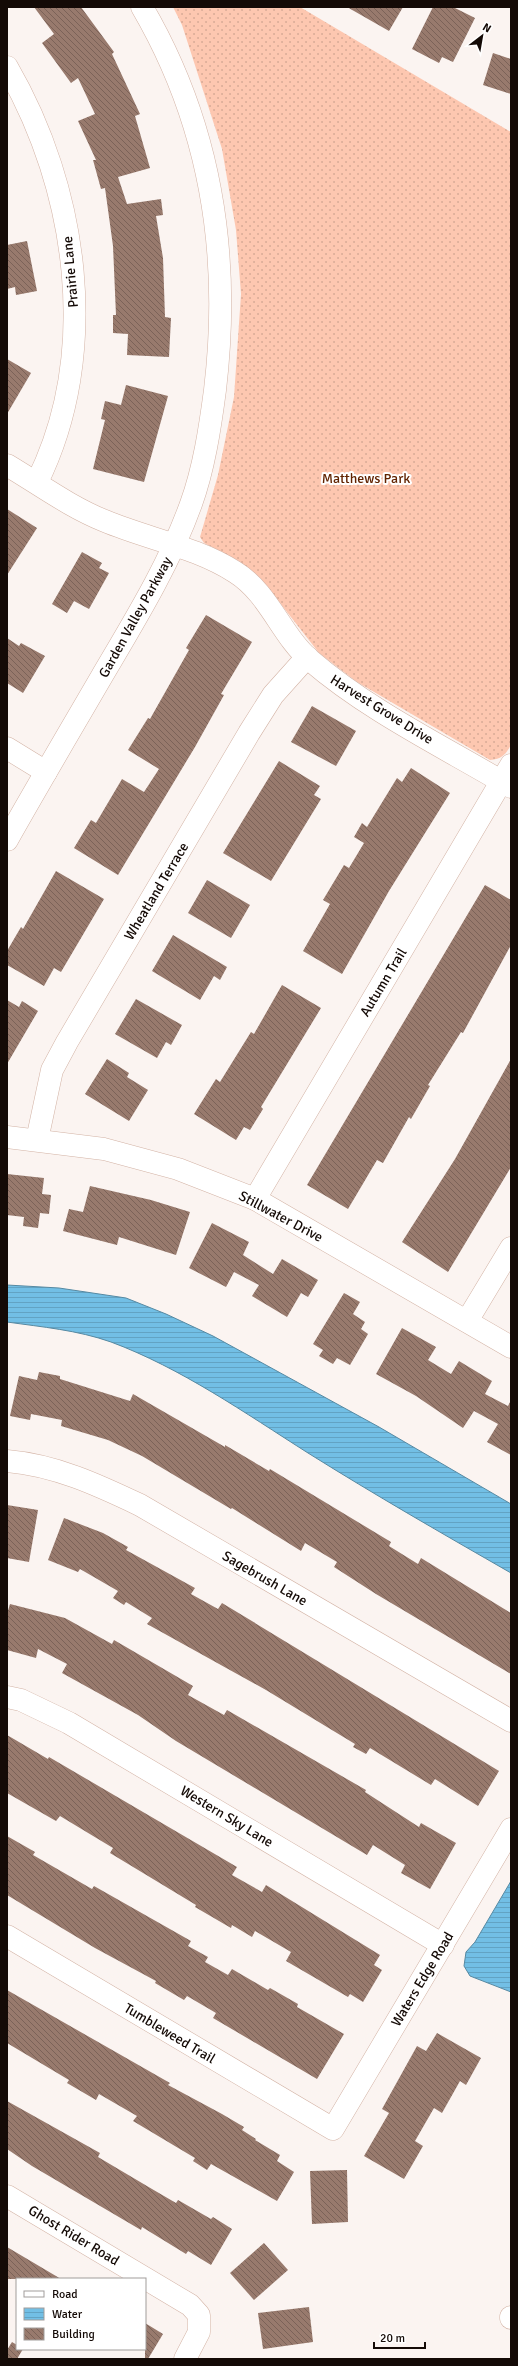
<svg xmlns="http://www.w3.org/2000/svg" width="518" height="2366" viewBox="0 0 518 2366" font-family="Signika,sans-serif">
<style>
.grass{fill:url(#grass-dots)}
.water{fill:url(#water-rules);stroke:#5689a2}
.building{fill:url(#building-back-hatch)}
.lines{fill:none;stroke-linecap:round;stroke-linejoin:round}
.minor-casing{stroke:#d3b3a5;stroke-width:23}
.minor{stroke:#fff;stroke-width:22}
.labels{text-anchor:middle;stroke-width:4;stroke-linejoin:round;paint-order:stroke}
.street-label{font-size:14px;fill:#140a06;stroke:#fff}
.park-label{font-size:14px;fill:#612300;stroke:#fff}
</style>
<defs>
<pattern id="grass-dots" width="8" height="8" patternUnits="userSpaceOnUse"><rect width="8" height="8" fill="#fdc7b0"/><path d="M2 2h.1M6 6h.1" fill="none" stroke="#d8aa96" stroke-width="1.8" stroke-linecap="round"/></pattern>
<pattern id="water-rules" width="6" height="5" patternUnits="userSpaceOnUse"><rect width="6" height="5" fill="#72bfe5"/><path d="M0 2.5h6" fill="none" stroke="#62a3c3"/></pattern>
<pattern id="building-back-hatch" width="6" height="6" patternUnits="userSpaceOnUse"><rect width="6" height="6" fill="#987a6d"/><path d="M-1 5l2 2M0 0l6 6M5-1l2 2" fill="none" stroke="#7b6258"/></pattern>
</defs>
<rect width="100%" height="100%" fill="#fbf4f1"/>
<!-- grass -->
<path class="grass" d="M173,7h127l211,125v613c-6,10 -9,14 -21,15l-133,-78 -38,-29 -57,-73 -23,-19 -35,-18 -4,-6 18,-62 16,-78 7,-103 -5,-64 -14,-81 -40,-124z"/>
<!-- water -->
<g class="water">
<path d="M7,1285l52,3 67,10 40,16 47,22 166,91 132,77v69c-68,-39 -136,-78 -203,-120 -63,-40 -127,-85 -197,-111 -34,-12 -69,-15 -104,-20z"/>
<path d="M511,1881v111l-41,-16 -6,-10 2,-14 9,-10z"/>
</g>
<!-- building -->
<g class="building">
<path d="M34,7h47l33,45 -2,2 28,60 -5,2 15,52 -32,9 9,27 34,-5 2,16 -7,1 7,42 2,59 6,1 -2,39 -42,-2 1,-21 -15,-1v-18h3l-3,-69 -8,-58 -4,1 -8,-29h3l-18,-39 17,-7 -17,-36 -7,5 -29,-40 12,-9z"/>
<path d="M347,7h56l-14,24z"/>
<path d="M433,7h20l22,11 -22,44 -11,-5 -3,6 -27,-14z"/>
<path d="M493,53l18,6v35l-28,-9z"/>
<path d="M27,241l10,50 -21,4 -1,-8 -8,2v-44z"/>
<path d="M7,359l24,14 -24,41z"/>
<path d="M126,385l42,11 -24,86 -51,-13 12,-49 -4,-1 4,-18 16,4z"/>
<path d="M7,509l30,19 -30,47z"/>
<path d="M82,552l20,11 -3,5 10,5 -20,36 -15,-8 -7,12 -15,-9z"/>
<path d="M206,615l46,27 -31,52 3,1 -29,52 -77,128 -44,-27 17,-28 5,3 26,-44 22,13 15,-23 -31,-19 20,-32 2,1 39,-69 -3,-2z"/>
<path d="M7,638l12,8 2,-3 24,13 -22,37 -16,-10z"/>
<path d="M312,706l44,25 -20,35 -45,-24z"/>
<path d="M279,761l41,25 -6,9 7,4 -50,82 -48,-28z"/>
<path d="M411,768l39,25 -61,98 -47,83 -39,-23 27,-47 -7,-4 21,-35 5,3 15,-25 -10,-6 8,-14 5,4 30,-49 5,4z"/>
<path d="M56,871l48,28 -43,73 -7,-4 -10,18 -37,-21v-14l14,-24 2,2z"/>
<path d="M207,880l43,25 -19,33 -43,-25z"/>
<path d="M485,885l26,15v45l-48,88 -2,-1 -33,53 2,1 -19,33 -2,-2 -26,46 -6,-3 -29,49 -41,-24z"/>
<path d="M173,935l54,32 -7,13 -6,-4 -14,24 -48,-29z"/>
<path d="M282,985l39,23 -60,99 2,2 -13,21 -6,-3 -8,13 -42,-26 22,-35 4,3 31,-50 3,2z"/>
<path d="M136,999l46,26 -11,20 -5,-3 -9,16 -42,-24z"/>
<path d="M7,1000l12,7 3,-6 16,10 -31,53z"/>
<path d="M107,1059l22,14 -2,4 21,13 -19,31 -44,-27z"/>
<path d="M511,1059v108l-63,105 -46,-30 53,-83z"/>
<path d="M7,1174l37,4 -2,16 9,1 -2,19 -9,-1 -2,15 -15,-2 1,-9 -17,-2z"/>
<path d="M90,1186l61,14 39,12 -14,43 -57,-18 -2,8 -54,-14 6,-22 14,3z"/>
<path d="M212,1223l37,19 -6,13 30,19 9,-15 36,21 -10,17 -7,-4 -14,24 -35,-21 7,-11 -25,-13 -8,15 -37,-19z"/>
<path d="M344,1293l16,9 -7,12 12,8 -4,7 7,5 -18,31 -13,-7 -4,6 -14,-8 4,-6 -10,-6z"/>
<path d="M402,1328l34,19 -8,13 23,14 8,-13 33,20 -7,13 23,12 3,-6v55l-24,-13 11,-18 -24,-13 -11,17 -47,-32 -40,-22z"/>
<path d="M39,1372l21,4v3l70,22 3,-7 92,53v-2l44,26 1,-2 121,73 -2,4 29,18 3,-6 90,55v61l-135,-80 -42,-27 3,-5 -32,-19 -4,8 -69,-43 -1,1 -89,-53 -34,-16 -47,-14 1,-6 -31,-6 -1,6 -20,-4 9,-40 18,4z"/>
<path d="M7,1505l31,5 -9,52 -22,-4z"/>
<path d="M64,1518l39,15 25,14 -2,3 69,38 -4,6 27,15 4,-6 277,168 -21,35 -43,-27 -4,6 -61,-37 -4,6 -13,-7 2,-3 -89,-54 -119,-66 5,-6 -26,-16 -2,3 -11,-7 5,-7 -38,-22 -2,3 -30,-12z"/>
<path d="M10,1604l55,14 47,26 2,-4 79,46 -5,9 36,20 3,-5 139,80 -1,2 54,35 2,-4 35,20 -26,46 -29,-16 4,-8 -32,-20 -6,10 -191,-114 -38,-26 -76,-42 5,-9 -29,-15 -2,9 -29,-8v-36z"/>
<path d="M7,1735l41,24 1,-2 188,110 -5,8 30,17 4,-7 114,70 -6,10 8,5 -19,32 -13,-8 -2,3 -62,-36 5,-9 -36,-21 -3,6 -20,-12 -1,3 -36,-21 1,-2 -86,-52 3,-5 -53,-32 -4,5 -49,-28z"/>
<path d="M7,1836l28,16 -2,3 59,34 2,-3 97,55 -3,5 20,11 -3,5 23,13 4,-6 36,21 2,-2 28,16 -1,3 47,27 -27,45 -104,-61 3,-5 -29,-17 -3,4 -29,-17 1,-2 -61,-33 -88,-53z"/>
<path d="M7,1990l163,93 -2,2 54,29 22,13 -2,3 14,9 -1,1 25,15 -3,6 17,11 -17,29 -66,-37 -4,6 -14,-9 2,-3 -62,-37 4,-5 -38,-22 -3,6 -29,-17 2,-3 -62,-37z"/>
<path d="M437,2033l44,25 -15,27 -6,-4 -18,32 -8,-5 -19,33 8,5 -19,33 -40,-23 25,-43 -7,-4 35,-63 9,5z"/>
<path d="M7,2101l93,52 -2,4 54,32 24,14 2,-3 33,19 2,-2 19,12 -21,36 -23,-14 -2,3 -44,-27 -1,3 -109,-64 -25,-17z"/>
<path d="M347,2170l1,52 -36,2 -2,-53z"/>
<path d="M264,2243l24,27 -34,30 -24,-27z"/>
<path d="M7,2247l54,32h-54z"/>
<path d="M309,2307l4,35 -50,7 -5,-36z"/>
<path d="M145,2323l18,11 -15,25h-3z"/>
<path d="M12,2342l5,3v4h6l-6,10h-10v-9z"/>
</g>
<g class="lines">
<!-- minor casing -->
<g class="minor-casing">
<g id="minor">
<path d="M7,67c71,122 94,286 30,415"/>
<path d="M7,465c32,19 63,42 98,56 43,18 91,26 130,51 34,21 46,63 75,88 59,51 134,87 201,127"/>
<path d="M7,748l39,24"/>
<path d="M7,840c31,-55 63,-109 95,-164 33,-56 67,-111 89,-172 13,-36 19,-76 24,-114 16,-135 -4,-265 -73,-383"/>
<path d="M7,1137l97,12 74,20 77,30 256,148"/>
<path d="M37,1140l15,-70 15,-28 182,-309 24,-38 34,-38"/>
<path d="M255,1199l256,-434"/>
<path d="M467,1321l44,-73"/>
<path d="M7,1461c48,4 91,24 133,44l371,216"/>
<path d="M7,1697l14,3 48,23 374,222"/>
<path d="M7,1936l326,193 178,-300"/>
<path d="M7,2196l183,109 9,10v17l-14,27"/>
<path d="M511,2317v1"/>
</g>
</g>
<!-- minor -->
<use href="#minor" class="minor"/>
</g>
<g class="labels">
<!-- street labels -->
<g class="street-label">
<text transform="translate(70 272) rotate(-95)" y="5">Prairie Lane</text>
<text transform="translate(135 617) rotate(-61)" y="5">Garden Valley Parkway</text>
<text transform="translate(382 709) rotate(32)" y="5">Harvest Grove Drive</text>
<text transform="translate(156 891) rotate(-59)" y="5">Wheatland Terrace</text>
<text transform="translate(383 982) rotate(-59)" y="5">Autumn Trail</text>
<text transform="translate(281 1216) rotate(28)" y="5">Stillwater Drive</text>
<text transform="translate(265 1578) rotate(30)" y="5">Sagebrush Lane</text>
<text transform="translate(227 1816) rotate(31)" y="5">Western Sky Lane</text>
<text transform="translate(422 1979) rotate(-59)" y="5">Waters Edge Road</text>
<text transform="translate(170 2033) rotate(31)" y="5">Tumbleweed Trail</text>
<text transform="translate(74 2235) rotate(31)" y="5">Ghost Rider Road</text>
</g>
<!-- park labels -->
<g class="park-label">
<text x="366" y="483">Matthews Park</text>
</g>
</g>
<!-- border -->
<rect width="518" height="2366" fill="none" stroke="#140a06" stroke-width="16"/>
<!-- legend -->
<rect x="16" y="2278" width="130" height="72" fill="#ffffff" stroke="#a19d9b"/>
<rect x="24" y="2291" width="20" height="6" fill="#ffffff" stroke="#a19d9b"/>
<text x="52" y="2298" font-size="12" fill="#140a06">Road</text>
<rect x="24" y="2308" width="20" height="12" fill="url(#water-rules)" stroke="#a19d9b"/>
<text x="52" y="2318" font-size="12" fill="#140a06">Water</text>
<rect x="24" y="2328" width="20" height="12" fill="url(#building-back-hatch)" stroke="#a19d9b"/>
<text x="52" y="2338" font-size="12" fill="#140a06">Building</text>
<!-- north arrow -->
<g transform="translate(482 36) rotate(31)" stroke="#ffffff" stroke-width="3" paint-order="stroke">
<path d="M0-3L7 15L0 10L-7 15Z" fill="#140a06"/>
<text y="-6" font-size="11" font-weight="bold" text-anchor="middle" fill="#140a06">N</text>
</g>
<!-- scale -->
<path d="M374 2342v6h51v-6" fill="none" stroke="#140a06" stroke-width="2"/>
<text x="380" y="2342" font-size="12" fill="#140a06" stroke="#ffffff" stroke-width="3" paint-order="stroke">20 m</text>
</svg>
